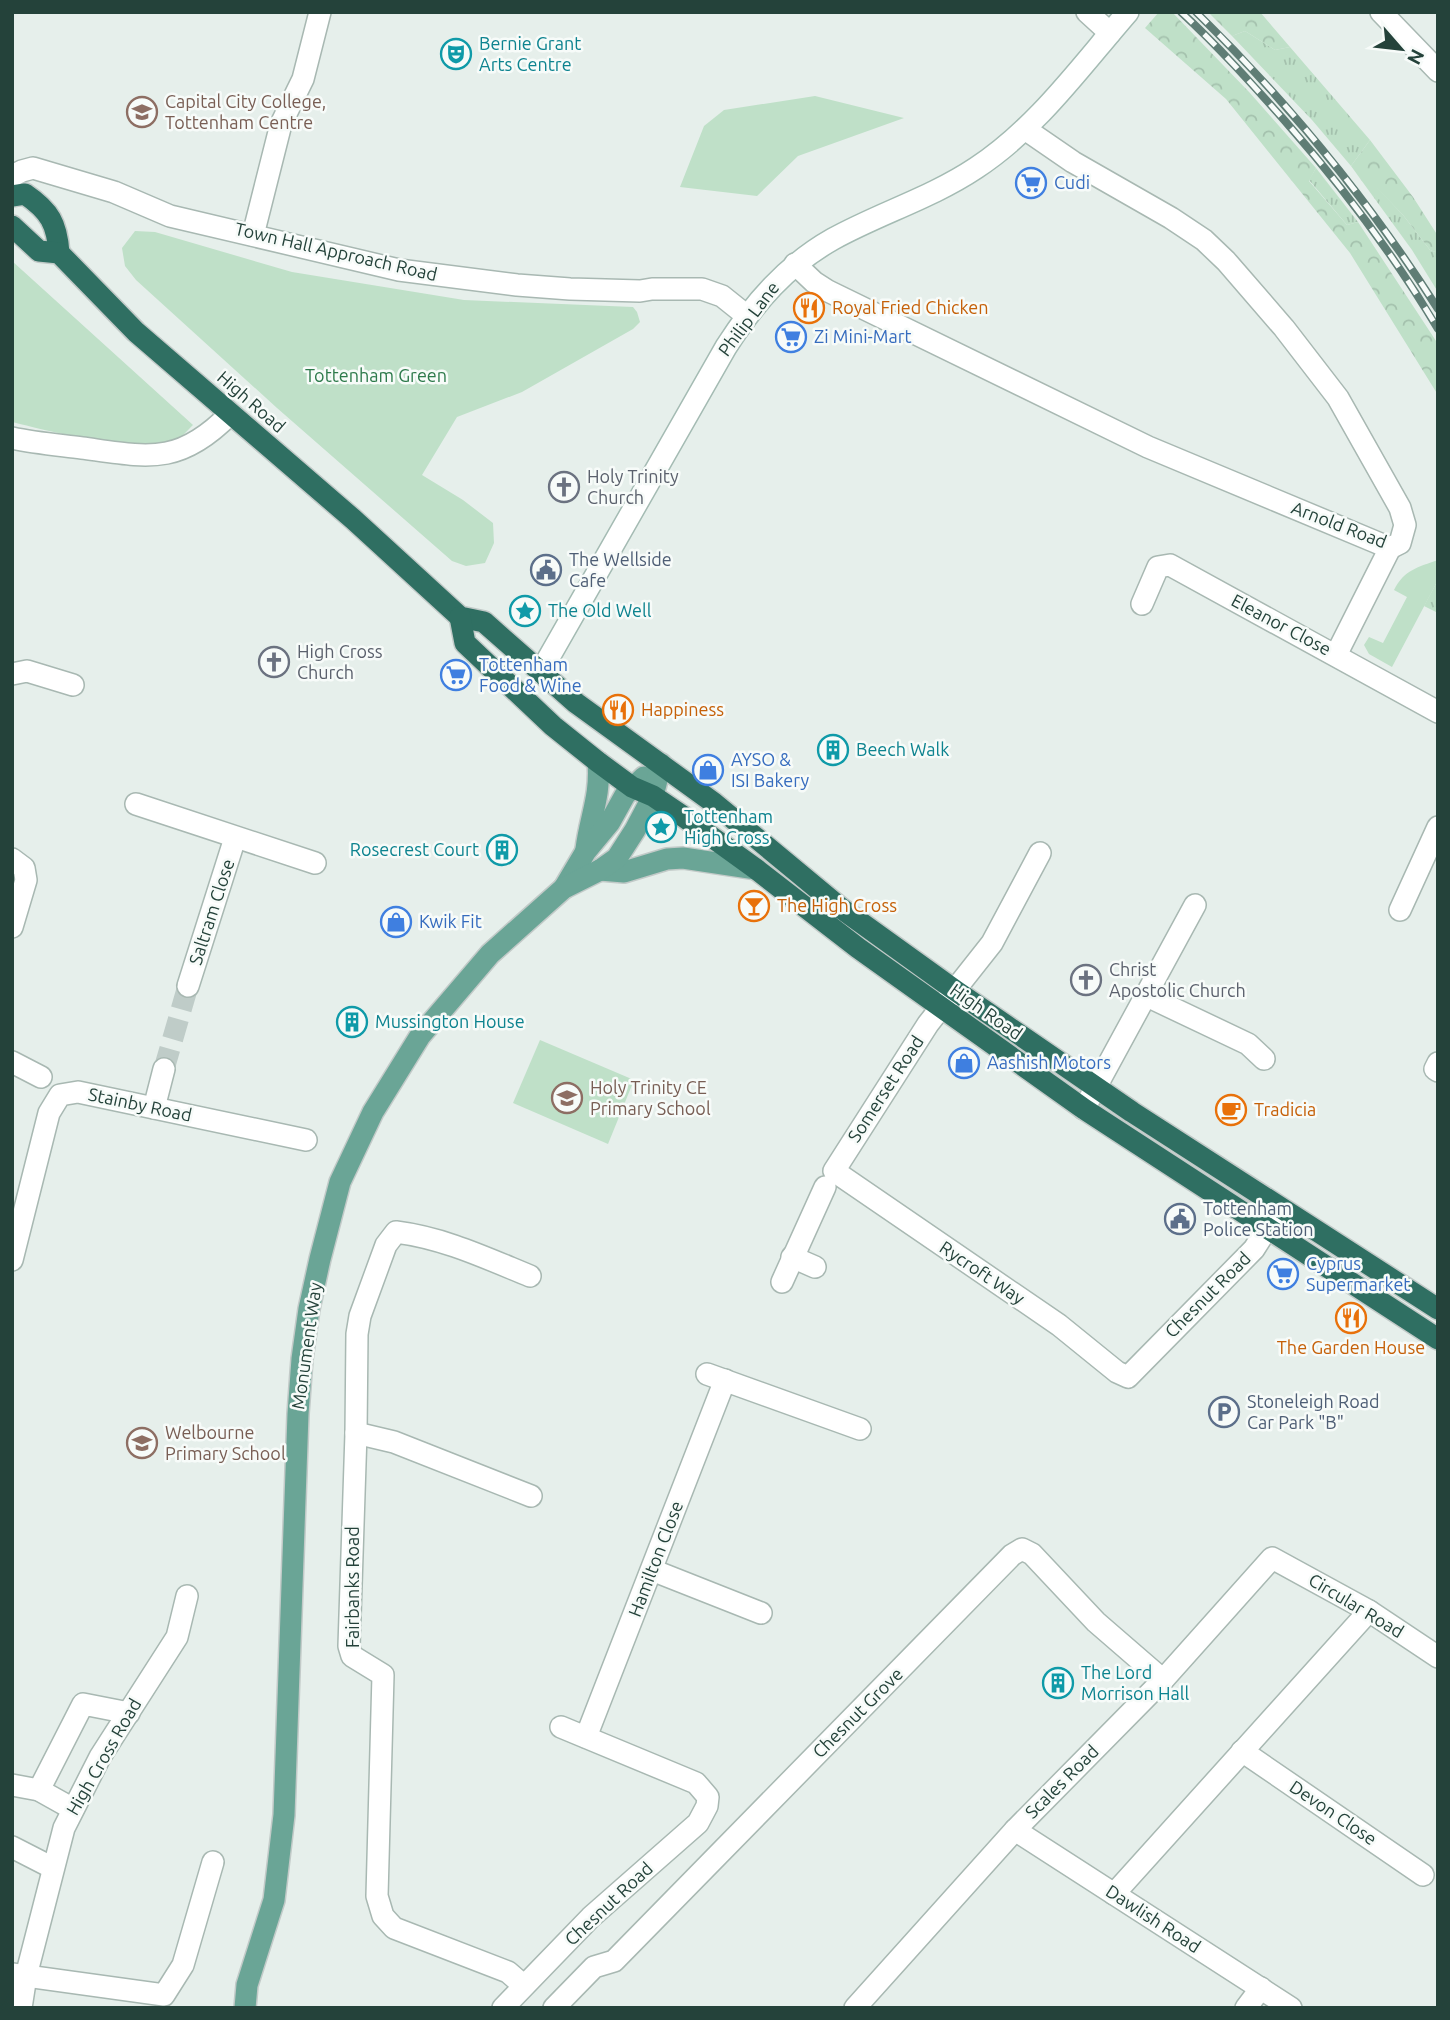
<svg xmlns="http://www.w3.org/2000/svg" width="1450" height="2020" viewBox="0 0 1450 2020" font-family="Ubuntu,sans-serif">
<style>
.grass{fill:url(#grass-tufts)}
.forest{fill:url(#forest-crowns)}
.park{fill:#bfe0c8}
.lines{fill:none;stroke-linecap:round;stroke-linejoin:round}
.street-tunnel{stroke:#bfccc8;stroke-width:21;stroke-dasharray:21 10;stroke-linecap:butt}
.street-casing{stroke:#a8b8b2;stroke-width:24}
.secondary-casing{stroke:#a4bbb3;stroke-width:24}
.primary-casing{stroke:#c2cac8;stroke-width:24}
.highway-casing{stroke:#c2cac8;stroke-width:24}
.street{stroke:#fff;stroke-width:21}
.secondary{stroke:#fff;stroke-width:21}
.primary{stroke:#6aa596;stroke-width:21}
.highway{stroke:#2f6f62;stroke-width:21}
.rail-casing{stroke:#5f7d75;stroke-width:8}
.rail{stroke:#f7fbf9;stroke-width:5;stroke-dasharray:16;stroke-linecap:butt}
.labels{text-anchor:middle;stroke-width:5;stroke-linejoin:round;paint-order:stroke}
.culture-label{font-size:18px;fill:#0d838f;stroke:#f7fbf9;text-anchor:start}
.education-label{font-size:18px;fill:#785e54;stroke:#f7fbf9;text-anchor:start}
.shop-label{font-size:18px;fill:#366cbe;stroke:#f7fbf9;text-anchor:start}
.street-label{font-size:18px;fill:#24423a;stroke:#f7fbf9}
.food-label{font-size:18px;fill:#c56008;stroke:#f7fbf9;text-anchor:start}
.park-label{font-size:18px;fill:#2d7a4b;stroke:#f7fbf9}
.worship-label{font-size:18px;fill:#5b616d;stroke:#f7fbf9;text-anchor:start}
.service-label{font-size:18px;fill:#4e5e75;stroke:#f7fbf9;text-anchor:start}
</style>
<defs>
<pattern id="grass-tufts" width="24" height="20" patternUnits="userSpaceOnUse" patternTransform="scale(1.75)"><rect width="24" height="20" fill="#bfe0c8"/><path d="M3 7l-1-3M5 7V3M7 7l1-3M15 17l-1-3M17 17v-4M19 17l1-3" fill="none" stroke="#a4c1ad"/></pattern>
<pattern id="forest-crowns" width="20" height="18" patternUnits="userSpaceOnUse" patternTransform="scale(1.75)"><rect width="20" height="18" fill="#bfe0c8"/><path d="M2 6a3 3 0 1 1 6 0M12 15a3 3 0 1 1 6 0" fill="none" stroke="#a4c1ad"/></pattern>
</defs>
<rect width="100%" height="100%" fill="#e6efeb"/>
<!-- grass -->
<g class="grass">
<path d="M1245,31l30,19 15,-3 80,93 -19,26 -39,-46 -80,-84z"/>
<path d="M1316,168l42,54 -11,3 -38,-45z"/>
<path d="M1373,183l30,32 27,35 8,3v39l-26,-42 -48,-66z"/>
<path d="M1438,580v33l-14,-7z"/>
</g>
<!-- forest -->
<g class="forest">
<path d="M1159,12h13l78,81 66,75 -7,13 38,44 11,-3 80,122v51l-88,-142 -124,-154 -81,-71z"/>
<path d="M1208,12h52l30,35 -15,3 -30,-19 -13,5z"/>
<path d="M1370,140l43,57 25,39v17l-8,-3 -27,-35 -30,-31h-9l-13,-18z"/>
</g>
<!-- park -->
<g class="park">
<path d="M815,96l89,22 -106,38 -41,40 -77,-9 24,-61 20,-16z"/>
<path d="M135,231l20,1 137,40 172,28 169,7 4,5 3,10 -7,7 -111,63 -65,25 -35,58 41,25 30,23 1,20 -9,20 -19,3 -14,-5 -175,-153 -141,-128 -11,-14 -3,-18z"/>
<path d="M12,261l181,164c-6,6 -13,14 -20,19 -23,13 -132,-15 -161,-22z"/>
<path d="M1438,560v20l-46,87 -23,-13 -5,-9 5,-8 14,6 24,-46 -13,-7c10,-20 24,-23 44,-30z"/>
<path d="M540,1040l94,40 -26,64 -95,-41z"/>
</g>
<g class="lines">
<!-- street-tunnel -->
<path class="street-tunnel" d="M164,1069l24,-83"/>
<!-- street casing -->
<g class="street-casing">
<g id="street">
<path d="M1087,12l23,21"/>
<path d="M1381,12l57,59"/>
<path d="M12,176l10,-5 11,-3 81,24 56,24 229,54 118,15 53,4 70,2 12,-2h50l20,7 25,20"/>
<path d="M253,235l28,-111 22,-45 17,-67"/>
<path d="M795,264l19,18 14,9 320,156 242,101 10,-5 5,-18 -5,-17 -62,-110 -54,-70 -58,-67 -22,-21 -33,-22 -98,-56 -48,-33"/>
<path d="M12,438c23,5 47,7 70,10 66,9 97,18 148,-34"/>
<path d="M1142,604l16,-37 12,-2 268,147"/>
<path d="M1336,655l54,-107"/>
<path d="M12,674l15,-3 46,14"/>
<path d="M136,804l179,59"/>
<path d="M1040,853l-48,90 -64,81 -94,147 225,154 58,47 11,5 126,-128 26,-41"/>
<path d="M12,859l12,9 2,12 -14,47"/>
<path d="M1400,910l38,-83"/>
<path d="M188,986l47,-148"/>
<path d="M1147,996l101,48 16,15"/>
<path d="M12,1062l29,15"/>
<path d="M1438,1063l-3,6 3,2"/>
<path d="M154,1108l10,-39"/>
<path d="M1084,1109l111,-204"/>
<path d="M792,1257l23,10"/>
<path d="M12,1260l37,-147 11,-18 18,-3 228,48"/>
<path d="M782,1282l43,-95"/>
<path d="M707,1374l153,55"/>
<path d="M356,1433l38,9 137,54"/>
<path d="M652,1570l109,43"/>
<path d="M586,1737l139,-357"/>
<path d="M1242,1751l181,124"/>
<path d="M12,1785l27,5 34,19"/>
<path d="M39,1790l44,-86 46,9"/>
<path d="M1015,1830l276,178"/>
<path d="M12,1847l41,21"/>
<path d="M1114,1894l255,-283"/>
<path d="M12,1974l152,21 19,-30 30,-103"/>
<path d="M523,1985l-15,-13 -114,-44 -11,-12 -6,-20 6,-221 -31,-19 -3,-10 7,-213 1,-99 3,-18 26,-71 10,-13c48,6 90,26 134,44"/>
<path d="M21,2008l5,-32 38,-148 36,-71 77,-120 10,-41"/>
<path d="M503,2008l88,-91 107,-94 9,-17 1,-9 -12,-14 -135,-56"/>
<path d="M554,2008l40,-41 20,-6 398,-406 10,-6 10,5 64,68 67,58"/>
<path d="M855,2008l160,-178 148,-150 109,-122 97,53 69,46"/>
<path d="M1246,2008l15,-20"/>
</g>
</g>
<!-- secondary casing -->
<g class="secondary-casing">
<path id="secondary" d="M540,673l186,-326c28,-44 61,-82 107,-108 47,-26 98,-41 143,-71 61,-40 105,-102 152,-156"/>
</g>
<!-- primary casing -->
<g class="primary-casing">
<g id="primary">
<path d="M586,849c4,-32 15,-53 12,-87"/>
<path d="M600,870l24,2 43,-13 16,-1 73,11"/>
<path d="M564,888l22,-37 24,-29 15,-27 19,-18"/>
<path d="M245,2008l2,-23 27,-85 10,-85 14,-401 4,-55 7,-50 11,-50 20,-77 33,-70 47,-76 70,-82 74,-66 36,-18 17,-12 18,-28 18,-34 8,-32"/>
</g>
</g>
<!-- highway casing -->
<g class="highway-casing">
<g id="highway">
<path d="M12,196l13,-2c25,17 32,30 34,59"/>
<path d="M12,226l27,25 20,2 77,79 217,187 107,98 24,5 92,81 138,100 128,106 114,82 176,121 306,197"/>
<path d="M460,617l5,26 88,83 45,36 34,25 21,9 31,21 72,52 102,79 226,161 354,230"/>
</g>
</g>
<!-- street -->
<use href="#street" class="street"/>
<!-- secondary -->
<use href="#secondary" class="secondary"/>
<!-- primary -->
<use href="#primary" class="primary"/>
<!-- highway -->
<use href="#highway" class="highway"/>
<!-- rail casing -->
<g class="rail-casing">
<g id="rail">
<path d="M1181,12c37,34 71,72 104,109 57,65 109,134 153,208"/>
<path d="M1196,12c93,91 172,187 242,297"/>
</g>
</g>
<!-- rail -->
<use href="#rail" class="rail"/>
</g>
<!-- icons -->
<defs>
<g id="theatre-ring" transform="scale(1.575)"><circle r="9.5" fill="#f7fbf9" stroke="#0f9aa8" stroke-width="1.5"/><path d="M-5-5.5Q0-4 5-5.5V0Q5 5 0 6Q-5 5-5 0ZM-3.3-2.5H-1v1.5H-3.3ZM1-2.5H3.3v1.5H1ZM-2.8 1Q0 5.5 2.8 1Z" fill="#0f9aa8"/></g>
<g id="university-ring" transform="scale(1.575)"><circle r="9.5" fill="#f7fbf9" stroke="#8d6e63" stroke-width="1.5"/><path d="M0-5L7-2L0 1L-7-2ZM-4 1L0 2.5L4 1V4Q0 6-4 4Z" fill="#8d6e63"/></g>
<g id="supermarket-ring" transform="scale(1.575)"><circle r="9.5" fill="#f7fbf9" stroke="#3f7fe0" stroke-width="1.5"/><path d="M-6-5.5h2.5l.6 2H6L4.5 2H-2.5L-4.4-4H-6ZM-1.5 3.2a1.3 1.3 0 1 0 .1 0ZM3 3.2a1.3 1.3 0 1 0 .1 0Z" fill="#3f7fe0"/></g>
<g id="restaurant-ring" transform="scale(1.575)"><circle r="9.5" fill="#f7fbf9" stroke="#e8710a" stroke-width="1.5"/><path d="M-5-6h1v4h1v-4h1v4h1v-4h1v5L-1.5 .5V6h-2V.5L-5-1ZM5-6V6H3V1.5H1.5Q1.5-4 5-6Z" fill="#e8710a"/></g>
<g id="church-ring" transform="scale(1.575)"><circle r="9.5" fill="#f7fbf9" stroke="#6b7280" stroke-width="1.5"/><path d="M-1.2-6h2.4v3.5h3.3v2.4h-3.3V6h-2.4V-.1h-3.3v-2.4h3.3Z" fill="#6b7280"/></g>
<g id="civic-ring" transform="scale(1.575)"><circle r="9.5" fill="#f7fbf9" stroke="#5c6f8a" stroke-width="1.5"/><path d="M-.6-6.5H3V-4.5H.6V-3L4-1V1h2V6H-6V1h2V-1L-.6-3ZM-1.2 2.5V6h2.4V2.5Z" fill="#5c6f8a"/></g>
<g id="sight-ring" transform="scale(1.575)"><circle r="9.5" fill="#f7fbf9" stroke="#0f9aa8" stroke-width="1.5"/><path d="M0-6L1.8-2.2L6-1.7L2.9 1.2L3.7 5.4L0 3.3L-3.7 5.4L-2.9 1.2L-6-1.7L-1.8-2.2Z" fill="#0f9aa8"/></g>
<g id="building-ring" transform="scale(1.575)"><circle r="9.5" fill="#f7fbf9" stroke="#0f9aa8" stroke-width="1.5"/><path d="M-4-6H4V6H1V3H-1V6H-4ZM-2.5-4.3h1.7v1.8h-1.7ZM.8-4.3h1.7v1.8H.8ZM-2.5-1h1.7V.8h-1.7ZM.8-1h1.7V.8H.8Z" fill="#0f9aa8"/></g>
<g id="shop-ring" transform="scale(1.575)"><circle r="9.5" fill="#f7fbf9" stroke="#3f7fe0" stroke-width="1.5"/><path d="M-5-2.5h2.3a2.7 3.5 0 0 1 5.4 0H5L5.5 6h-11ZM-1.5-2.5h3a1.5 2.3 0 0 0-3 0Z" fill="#3f7fe0"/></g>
<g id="bar-ring" transform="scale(1.575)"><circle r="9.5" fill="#f7fbf9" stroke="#e8710a" stroke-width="1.5"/><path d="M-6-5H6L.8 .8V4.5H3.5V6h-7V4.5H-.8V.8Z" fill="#e8710a"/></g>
<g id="school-ring" transform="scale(1.575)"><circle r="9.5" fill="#f7fbf9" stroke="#8d6e63" stroke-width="1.5"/><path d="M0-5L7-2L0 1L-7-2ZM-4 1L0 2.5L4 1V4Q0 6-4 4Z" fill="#8d6e63"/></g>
<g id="cafe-ring" transform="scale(1.575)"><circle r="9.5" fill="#f7fbf9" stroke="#e8710a" stroke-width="1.5"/><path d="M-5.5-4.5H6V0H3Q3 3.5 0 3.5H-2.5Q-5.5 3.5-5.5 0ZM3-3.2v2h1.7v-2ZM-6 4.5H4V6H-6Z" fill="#e8710a"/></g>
<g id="parking-ring" transform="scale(1.575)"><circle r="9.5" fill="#f7fbf9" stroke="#5c6f8a" stroke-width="1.5"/><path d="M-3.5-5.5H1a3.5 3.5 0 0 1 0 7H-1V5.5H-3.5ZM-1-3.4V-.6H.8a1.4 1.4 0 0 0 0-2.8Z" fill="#5c6f8a"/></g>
</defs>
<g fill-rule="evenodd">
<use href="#theatre-ring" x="456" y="54"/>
<use href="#university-ring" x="142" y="112"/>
<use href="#supermarket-ring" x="1031" y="183"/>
<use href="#restaurant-ring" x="809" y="308"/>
<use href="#supermarket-ring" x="791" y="337"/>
<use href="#church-ring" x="564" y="487"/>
<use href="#civic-ring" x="546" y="570"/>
<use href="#sight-ring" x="525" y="611"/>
<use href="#church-ring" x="274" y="662"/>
<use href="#supermarket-ring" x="456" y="675"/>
<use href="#restaurant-ring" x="618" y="710"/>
<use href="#building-ring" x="833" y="750"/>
<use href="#shop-ring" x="708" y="770"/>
<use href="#sight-ring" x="661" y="827"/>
<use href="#building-ring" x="502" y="850"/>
<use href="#bar-ring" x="754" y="906"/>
<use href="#shop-ring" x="396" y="922"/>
<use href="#church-ring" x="1086" y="980"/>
<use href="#building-ring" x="352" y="1022"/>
<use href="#shop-ring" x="964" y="1063"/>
<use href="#school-ring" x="567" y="1098"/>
<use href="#cafe-ring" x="1231" y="1110"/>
<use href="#civic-ring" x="1180" y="1219"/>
<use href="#supermarket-ring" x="1283" y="1274"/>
<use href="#restaurant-ring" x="1351" y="1318"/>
<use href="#parking-ring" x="1224" y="1412"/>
<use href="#school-ring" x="142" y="1443"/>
<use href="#building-ring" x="1058" y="1683"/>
</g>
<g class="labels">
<!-- culture labels -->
<g class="culture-label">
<text x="479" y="50">Bernie Grant<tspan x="479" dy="21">Arts Centre</tspan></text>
<text x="548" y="617">The Old Well</text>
<text x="856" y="756">Beech Walk</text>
<text x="684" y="823">Tottenham<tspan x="684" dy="21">High Cross</tspan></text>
<text x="479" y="856" text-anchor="end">Rosecrest Court</text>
<text x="375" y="1028">Mussington House</text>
<text x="1081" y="1679">The Lord<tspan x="1081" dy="21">Morrison Hall</tspan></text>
</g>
<!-- education labels -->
<g class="education-label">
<text x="165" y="108">Capital City College,<tspan x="165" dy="21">Tottenham Centre</tspan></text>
<text x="590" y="1094">Holy Trinity CE<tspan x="590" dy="21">Primary School</tspan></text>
<text x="165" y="1439">Welbourne<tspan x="165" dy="21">Primary School</tspan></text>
</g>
<!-- shop labels -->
<g class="shop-label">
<text x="1054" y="189">Cudi</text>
<text x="814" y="343">Zi Mini-Mart</text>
<text x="479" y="671">Tottenham<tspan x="479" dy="21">Food &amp; Wine</tspan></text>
<text x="731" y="766">AYSO &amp;<tspan x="731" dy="21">ISI Bakery</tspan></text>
<text x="419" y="928">Kwik Fit</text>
<text x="987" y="1069">Aashish Motors</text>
<text x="1306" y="1270">Cyprus<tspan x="1306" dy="21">Supermarket</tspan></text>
</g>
<!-- street labels -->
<g class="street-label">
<text transform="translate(336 252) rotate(13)" y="6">Town Hall Approach Road</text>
<text transform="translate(749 319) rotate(-53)" y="6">Philip Lane</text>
<text transform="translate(251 402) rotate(41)" y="6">High Road</text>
<text transform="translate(1339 525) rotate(21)" y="6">Arnold Road</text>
<text transform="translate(1281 625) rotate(28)" y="6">Eleanor Close</text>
<text transform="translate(212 912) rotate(-72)" y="6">Saltram Close</text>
<text transform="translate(986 1012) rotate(35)" y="6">High Road</text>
<text transform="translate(886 1089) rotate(-57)" y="6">Somerset Road</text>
<text transform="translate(140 1105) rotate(12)" y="6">Stainby Road</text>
<text transform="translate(982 1273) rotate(34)" y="6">Rycroft Way</text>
<text transform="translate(1208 1295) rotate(-45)" y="6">Chesnut Road</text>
<text transform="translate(307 1346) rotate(-82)" y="6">Monument Way</text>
<text transform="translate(656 1559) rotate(-69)" y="6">Hamilton Close</text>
<text transform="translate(353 1587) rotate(-90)" y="6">Fairbanks Road</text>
<text transform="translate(1356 1606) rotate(31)" y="6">Circular Road</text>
<text transform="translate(858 1713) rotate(-45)" y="6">Chesnut Grove</text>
<text transform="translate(104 1757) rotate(-60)" y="6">High Cross Road</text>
<text transform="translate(1062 1782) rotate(-45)" y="6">Scales Road</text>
<text transform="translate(1333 1813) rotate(34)" y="6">Devon Close</text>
<text transform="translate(609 1904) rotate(-43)" y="6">Chesnut Road</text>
<text transform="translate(1153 1919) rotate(33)" y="6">Dawlish Road</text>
</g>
<!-- food labels -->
<g class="food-label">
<text x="832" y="314">Royal Fried Chicken</text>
<text x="641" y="716">Happiness</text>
<text x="777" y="912">The High Cross</text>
<text x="1254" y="1116">Tradicia</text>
<text x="1351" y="1354" text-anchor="middle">The Garden House</text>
</g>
<!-- park labels -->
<g class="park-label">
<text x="376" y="382">Tottenham Green</text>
</g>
<!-- worship labels -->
<g class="worship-label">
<text x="587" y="483">Holy Trinity<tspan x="587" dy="21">Church</tspan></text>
<text x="297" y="658">High Cross<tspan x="297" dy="21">Church</tspan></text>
<text x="1109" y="976">Christ<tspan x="1109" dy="21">Apostolic Church</tspan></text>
</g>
<!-- service labels -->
<g class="service-label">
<text x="569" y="566">The Wellside<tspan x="569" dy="21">Cafe</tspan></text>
<text x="1203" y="1215">Tottenham<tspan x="1203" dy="21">Police Station</tspan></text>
<text x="1247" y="1408">Stoneleigh Road<tspan x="1247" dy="21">Car Park "B"</tspan></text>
</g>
</g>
<!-- border -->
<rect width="1450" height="2020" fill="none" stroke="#24423a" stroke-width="28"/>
<!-- north arrow -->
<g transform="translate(1401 49) rotate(118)" stroke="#f7fbf9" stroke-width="5" paint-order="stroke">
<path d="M0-5L12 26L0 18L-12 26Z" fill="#24423a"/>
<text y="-10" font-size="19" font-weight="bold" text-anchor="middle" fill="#24423a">N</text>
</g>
</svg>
